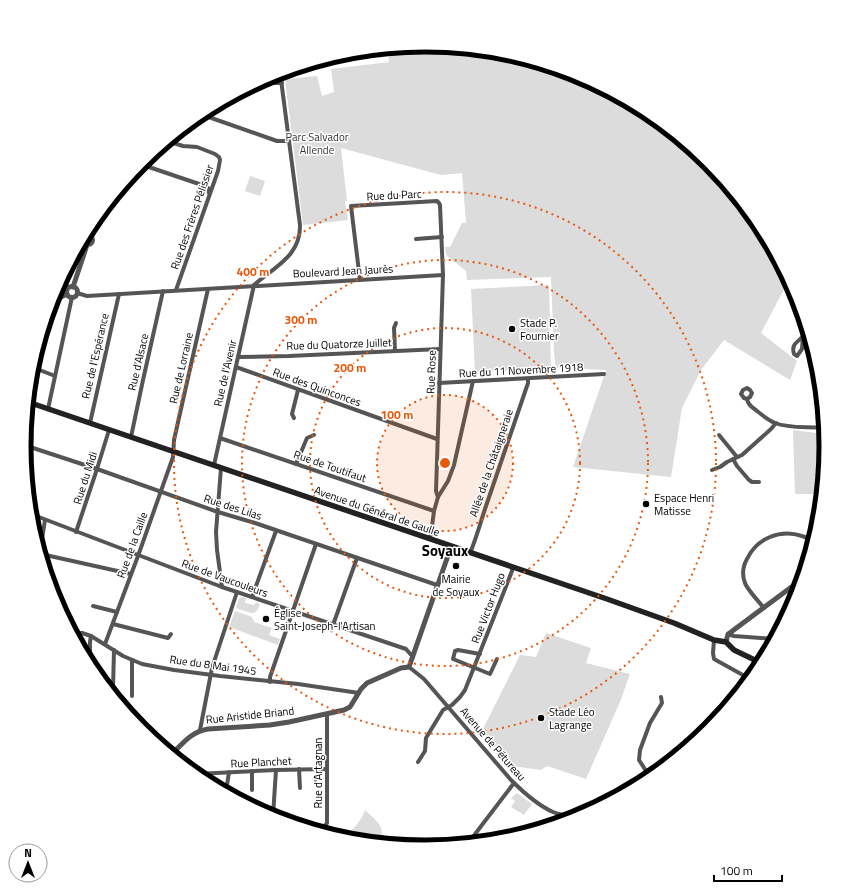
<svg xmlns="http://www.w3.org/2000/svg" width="850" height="891" viewBox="0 0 850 891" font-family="'Titillium Web',sans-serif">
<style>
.green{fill:#dcdcdc}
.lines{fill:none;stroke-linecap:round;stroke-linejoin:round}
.minor{stroke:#555;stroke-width:4}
.tertiary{stroke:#555;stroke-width:5}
.secondary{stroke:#222;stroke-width:5.5}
.ring{fill:none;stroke:#e8590c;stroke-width:2;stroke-dasharray:2 4}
.poi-dot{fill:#000;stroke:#fff;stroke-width:1.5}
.labels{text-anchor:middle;stroke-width:3;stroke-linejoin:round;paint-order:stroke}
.park-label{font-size:11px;fill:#333;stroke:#fff}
.street-label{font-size:11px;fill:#000;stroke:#fff}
.poi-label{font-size:11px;fill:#000;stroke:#fff;text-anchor:start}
.district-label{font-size:15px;font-weight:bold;fill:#000;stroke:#fff}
.rim{fill:none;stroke:#000;stroke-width:5}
.centre{fill:#e8590c;stroke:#fff;stroke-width:2}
.ring-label{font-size:12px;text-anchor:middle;font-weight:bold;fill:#e8590c;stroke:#fff;stroke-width:3;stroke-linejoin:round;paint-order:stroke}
</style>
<rect width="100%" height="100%" fill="#fff"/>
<!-- green -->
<g class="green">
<path d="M425,45l21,2c6,14 29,11 39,3l18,2 76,23 69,37 61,50 50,61 30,57 -28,53 36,28 -7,19 -66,-40 -23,30 -19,38 -11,69 -98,-10 33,-97 -50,-2 -2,-15 -3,-76 -84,3 -1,-9 -20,-16 -1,-8h5l12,-24h4l-4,-50 -21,2 -100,-27 6,53h-2l3,19 -45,5 -18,-146 32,-3 5,20 12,-4 -3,-23 58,-7 -1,-9 2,-1 -1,-4z"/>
<path d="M250,176l15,5 -5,15 -15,-5z"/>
<path d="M549,285l2,84 -76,3 -4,-83z"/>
<path d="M793,430l32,4 1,12 -5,48h-26z"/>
<path d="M241,597l5,1 -1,5 9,2 2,-3 4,2c-2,5 -3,9 -9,9l-15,-5 3,-10z"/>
<path d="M235,611l17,6 2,5 18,6 -3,7 11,4 -2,6 -49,-18z"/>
<path d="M546,633l45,15 -5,15 44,11 -10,28 -34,77 -39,-13 -6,4 -29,-4 -31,-33 39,-78 16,2z"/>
<path d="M74,636l10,1 2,4 -1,15z"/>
<path d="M517,793l15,11 -8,11 -13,-8 4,-6 -4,-3z"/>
<path d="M365,810c10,10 21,16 16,32l-37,-4c9,-9 17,-16 21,-28z"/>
</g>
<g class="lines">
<!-- minor -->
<g class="minor">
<path d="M264,79l8,4h10"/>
<path d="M200,114l77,27h12"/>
<path d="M167,141l16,5 14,1 18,7 4,3 1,3 -2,11 -42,119"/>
<path d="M140,164l65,22 3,2 1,5"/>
<path d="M83,238h1"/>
<path d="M416,239l26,-2"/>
<path d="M360,280l-9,-74 86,-5 2,2 1,2 3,70 -7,216 2,6 -4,14 -3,23 -2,5"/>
<path d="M254,285c20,-18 47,-29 46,-60l-20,-153"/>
<path d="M77,293l10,3 356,-21"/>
<path d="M803,336l-1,13 -5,7 -3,-2c-3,-10 3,-11 8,-17 2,-3 3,-7 4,-10"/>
<path d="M395,351l-1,-23 2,-5"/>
<path d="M238,357l51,-1 151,-7"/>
<path d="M32,367l23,9"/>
<path d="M236,367l201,72"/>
<path d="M439,383l165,-9"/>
<path d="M747,399l3,-2 2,-4 -2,-3 -3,-2 -4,2 -2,4 3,4 3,1c1,6 5,8 10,12 5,4 11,9 18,12 15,6 33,3 49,5"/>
<path d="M48,409l24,-112"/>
<path d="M294,418l-2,-4 6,-24"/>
<path d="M90,423l29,-129"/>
<path d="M719,435l18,22"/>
<path d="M131,437l12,-57 20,-89"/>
<path d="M220,438l214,73"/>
<path d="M24,445l73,24 121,43 37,11 182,62"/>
<path d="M733,459l4,7 12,14 3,2h7"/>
<path d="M296,464l11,-26 7,-3"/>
<path d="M214,465l40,-180"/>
<path d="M221,468l-5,64 1,18 5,37"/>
<path d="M712,470l8,-3 7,-5 15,-7 29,-26 5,-6"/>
<path d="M438,497l10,-16 6,-16 19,-84"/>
<path d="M31,514l191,73 184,62 6,7"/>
<path d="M76,532l21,-63 12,-39"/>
<path d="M40,552l5,-32"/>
<path d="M470,553c6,-14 10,-29 15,-44 14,-42 29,-84 43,-126v-4"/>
<path d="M41,554l90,20"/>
<path d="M252,597l24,-66"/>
<path d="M93,606l24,6"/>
<path d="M764,608c-5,-6 -17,-19 -19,-25 -3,-8 -2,-17 2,-24 10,-21 33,-30 55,-23 4,1 7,3 11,5"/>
<path d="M113,624l55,14 3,-4"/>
<path d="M333,625l24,-67"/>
<path d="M73,633h9l9,3 32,20 19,8 32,6 46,6 78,8 61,9"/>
<path d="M728,634l6,2 40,3"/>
<path d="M714,640l-1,13 1,6 36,20"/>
<path d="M105,644l33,-88 35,-99 1,-17 34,-151"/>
<path d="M480,654l-22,-4 -3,1 -2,8 37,15 7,-15"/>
<path d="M90,666v-24l1,-6"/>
<path d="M409,667l15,12 87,101c12,12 26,25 42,32 7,3 15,4 22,5"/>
<path d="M270,682v-5l46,-133"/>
<path d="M113,689l1,-39"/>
<path d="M132,696v-36"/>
<path d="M200,730l12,-62 25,-76"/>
<path d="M418,762l7,-11 1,-13 17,-28 9,-5 8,-8 5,-7 40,-101 7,-18v-3"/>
<path d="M299,769l1,19"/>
<path d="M252,771v19"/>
<path d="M196,774l80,-4 51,-1"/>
<path d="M205,774v7"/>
<path d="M650,777l-11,-17 1,-10 10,-27 12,-20 -1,-6"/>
<path d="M226,792l3,-20"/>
<path d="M273,816l3,-46"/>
<path d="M321,831l6,-8v-109"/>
<path d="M469,842l45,-59"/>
</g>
<!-- tertiary -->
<g class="tertiary">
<circle cx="88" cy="240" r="4.5"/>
<path d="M88,236l5,-15"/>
<path d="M91,237l8,-23"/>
<circle cx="72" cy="292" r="5.5"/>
<path d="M73,287l14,-42"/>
<path d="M53,297h8l6,-3"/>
<path d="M726,642l2,-8 3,-2 70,-52"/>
<path d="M172,754c12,-12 19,-22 36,-25l62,-4 19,-3 55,-12 6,-3 11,-18 6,-6 34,-15 8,-1 42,-120"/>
</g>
<!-- secondary -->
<path class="secondary" d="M28,402l579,197 67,24 40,17 12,2 8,8 27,13"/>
</g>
<!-- distance rings -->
<circle cx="445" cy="463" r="68" fill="#e8590c" fill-opacity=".12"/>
<g class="ring">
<circle cx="445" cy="463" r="68"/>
<circle cx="445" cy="463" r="135"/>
<circle cx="445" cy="463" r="203"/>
<circle cx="445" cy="463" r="271"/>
</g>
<!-- markers -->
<g class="poi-dot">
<circle cx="512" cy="329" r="4"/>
<circle cx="646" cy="504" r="4"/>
<circle cx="456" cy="566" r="4"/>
<circle cx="266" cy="619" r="4"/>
<circle cx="541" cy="718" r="4"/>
</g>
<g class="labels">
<!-- park labels -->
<g class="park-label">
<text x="317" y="141">Parc Salvador<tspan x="317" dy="13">Allende</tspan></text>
</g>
<!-- street labels -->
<g class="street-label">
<text transform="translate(394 195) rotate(-3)" y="4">Rue du Parc</text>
<text transform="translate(192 217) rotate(-71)" y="4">Rue des Frères Pélissier</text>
<text transform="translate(343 271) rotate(-3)" y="4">Boulevard Jean Jaurès</text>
<text transform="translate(339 344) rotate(-2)" y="4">Rue du Quatorze Juillet</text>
<text transform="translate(95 356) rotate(-77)" y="4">Rue de l'Espérance</text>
<text transform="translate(138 362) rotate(-77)" y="4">Rue d'Alsace</text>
<text transform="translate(181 368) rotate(-77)" y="4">Rue de Lorraine</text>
<text transform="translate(521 370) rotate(-3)" y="4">Rue du 11 Novembre 1918</text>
<text transform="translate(431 372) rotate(-88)" y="4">Rue Rose</text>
<text transform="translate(225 373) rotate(-77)" y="4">Rue de l'Avenir</text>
<text transform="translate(317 387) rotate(20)" y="4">Rue des Quinconces</text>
<text transform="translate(491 463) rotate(-71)" y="4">Allée de la Châtaigneraie</text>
<text transform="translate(330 466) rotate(19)" y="4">Rue de Toutifaut</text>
<text transform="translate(85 478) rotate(-72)" y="4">Rue du Midi</text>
<text transform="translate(233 507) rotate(18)" y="4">Rue des Lilas</text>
<text transform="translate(377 511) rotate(19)" y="4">Avenue du Général de Gaulle</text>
<text transform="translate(132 545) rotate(-70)" y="4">Rue de la Caille</text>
<text transform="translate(225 578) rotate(20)" y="4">Rue de Vaucouleurs</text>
<text transform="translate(488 608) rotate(-69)" y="4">Rue Victor Hugo</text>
<text transform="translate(213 665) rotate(8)" y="4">Rue du 8 Mai 1945</text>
<text transform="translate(250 715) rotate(-6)" y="4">Rue Aristide Briand</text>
<text transform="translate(493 744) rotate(49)" y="4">Avenue de Pétureau</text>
<text transform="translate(261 762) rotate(-3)" y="4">Rue Planchet</text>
<text transform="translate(318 773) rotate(-90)" y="4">Rue d'Artagnan</text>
</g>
<!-- poi labels -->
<g class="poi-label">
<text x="520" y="327">Stade P.<tspan x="520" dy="13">Fournier</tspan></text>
<text x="654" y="502">Espace Henri<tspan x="654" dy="13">Matisse</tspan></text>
<text x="456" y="583" text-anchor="middle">Mairie<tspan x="456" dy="13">de Soyaux</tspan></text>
<text x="274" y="617">Église<tspan x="274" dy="13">Saint-Joseph-l'Artisan</tspan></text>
<text x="549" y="716">Stade Léo<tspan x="549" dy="13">Lagrange</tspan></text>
</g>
<!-- district labels -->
<g class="district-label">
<text x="445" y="556">Soyaux</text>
</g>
</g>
<!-- crop -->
<path d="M0 0H850V891H0ZM31 446a394 394 0 1 1 788 0a394 394 0 1 1-788 0Z" fill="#fff" fill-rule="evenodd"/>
<path class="rim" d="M31 446a394 394 0 1 1 788 0a394 394 0 1 1-788 0Z"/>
<circle cx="445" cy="463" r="6" class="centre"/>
<g class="ring-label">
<text x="253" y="276">400 m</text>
<text x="301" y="324">300 m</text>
<text x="350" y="372">200 m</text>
<text x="397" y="419">100 m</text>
</g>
<!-- north arrow -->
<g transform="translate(28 863)"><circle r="19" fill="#ffffff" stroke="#999999"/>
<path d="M0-3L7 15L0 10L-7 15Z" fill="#000000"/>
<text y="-6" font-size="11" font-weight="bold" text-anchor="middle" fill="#000000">N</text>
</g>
<!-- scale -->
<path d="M714 875v6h68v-6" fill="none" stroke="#000000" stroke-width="2"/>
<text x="720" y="875" font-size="12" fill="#000000" stroke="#ffffff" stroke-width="3" paint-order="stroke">100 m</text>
</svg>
